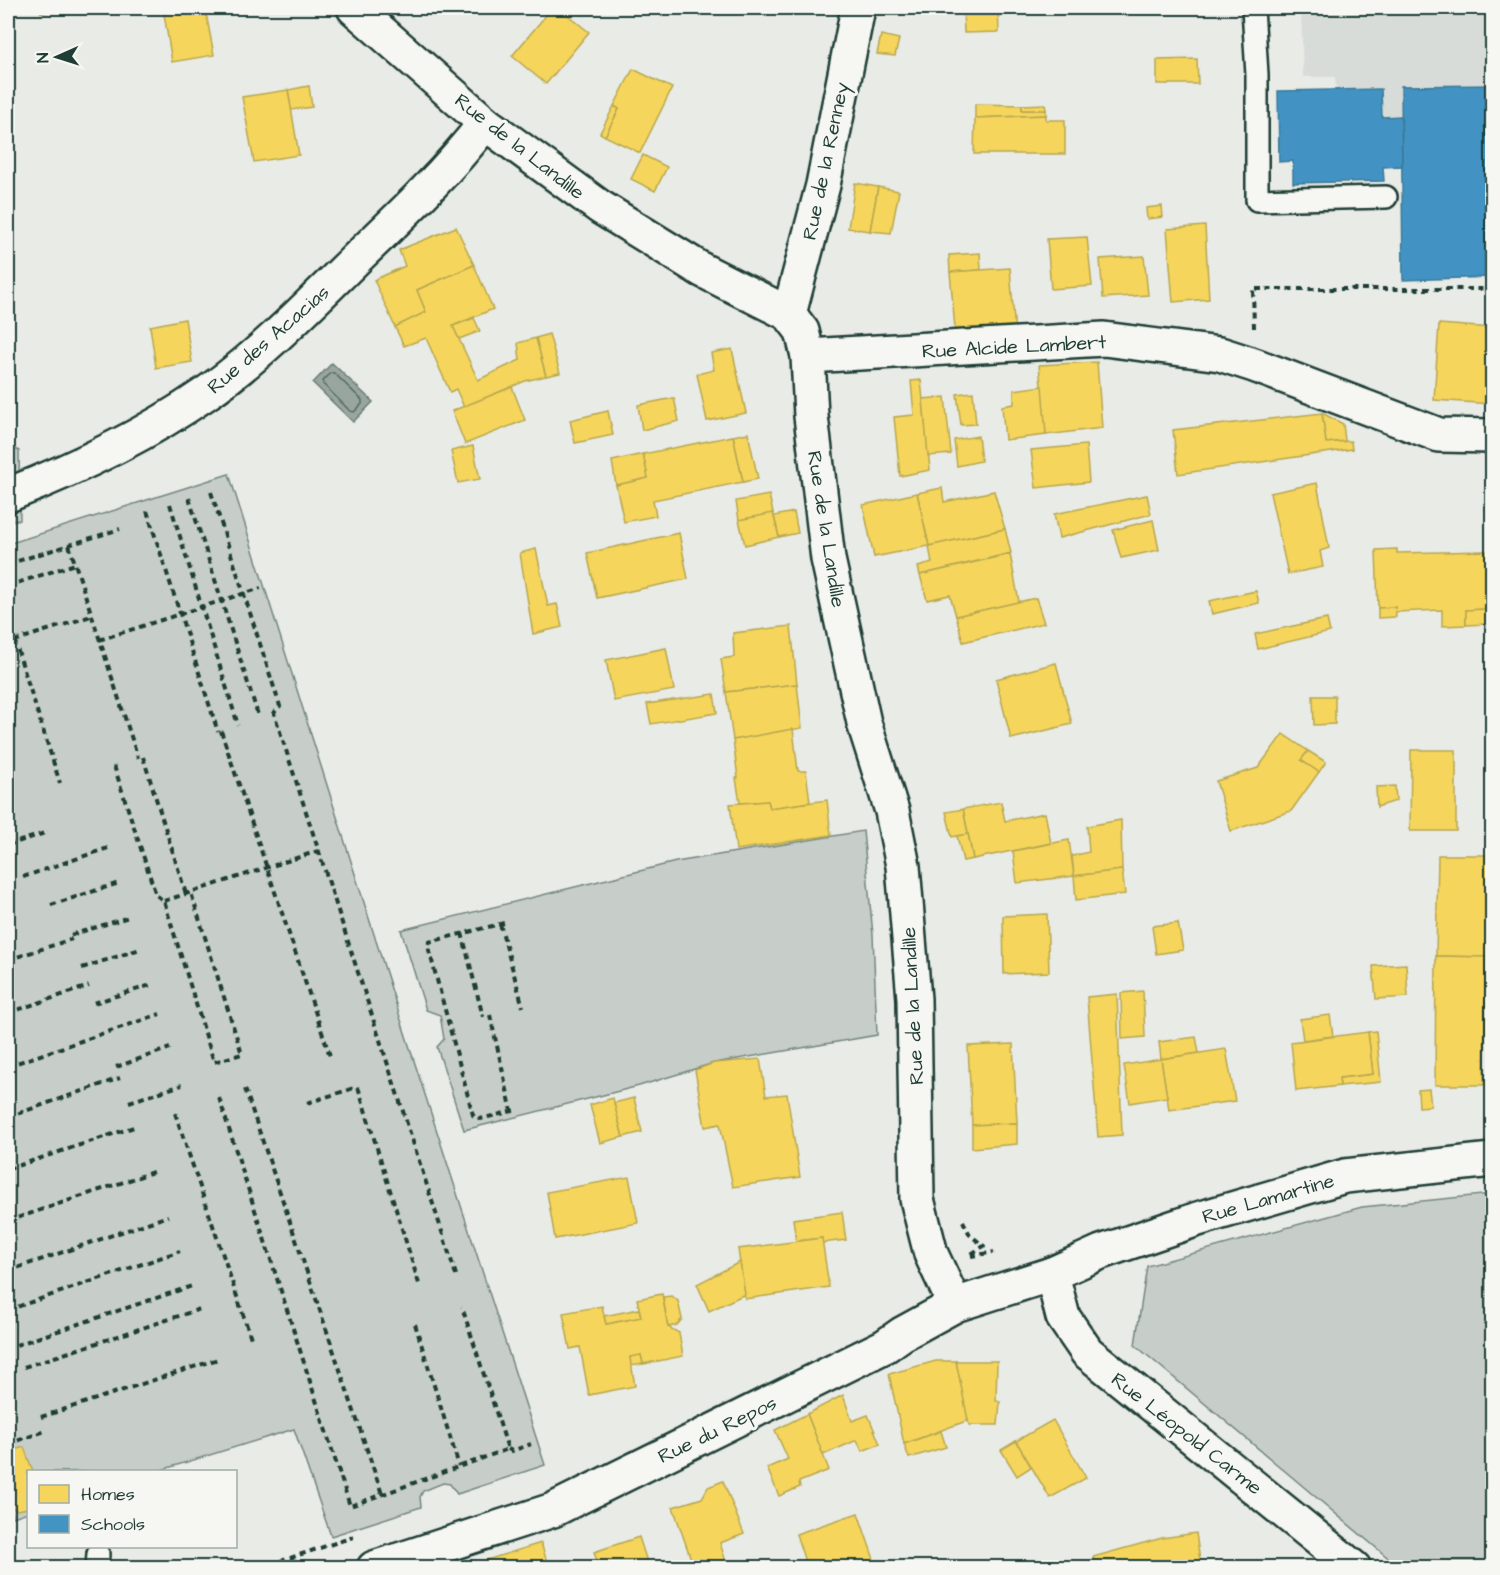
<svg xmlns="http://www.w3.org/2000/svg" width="1500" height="1575" viewBox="0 0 1500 1575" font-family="'Architects Daughter',sans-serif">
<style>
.built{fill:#d8dcd8}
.green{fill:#c7cec9;stroke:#73867e;stroke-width:1.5}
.water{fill:#99a6a0;stroke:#687c75;stroke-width:1.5}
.homes{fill:#f6d55c;stroke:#b6a750;stroke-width:1.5}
.schools{fill:#4393c3;stroke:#387998;stroke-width:1.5}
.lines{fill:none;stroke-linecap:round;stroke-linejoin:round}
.shore{stroke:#50675f;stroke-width:1.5}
.lane-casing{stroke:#1f3d34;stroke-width:26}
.street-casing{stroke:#1f3d34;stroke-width:38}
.path{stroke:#1f3d34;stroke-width:4;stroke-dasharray:6 4.5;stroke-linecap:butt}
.lane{stroke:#f6f6f2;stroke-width:21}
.street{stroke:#f6f6f2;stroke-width:33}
.labels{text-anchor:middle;stroke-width:6;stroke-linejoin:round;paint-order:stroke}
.street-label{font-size:20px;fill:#1f3d34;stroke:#f6f6f2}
</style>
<rect width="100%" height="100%" fill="#e9ebe7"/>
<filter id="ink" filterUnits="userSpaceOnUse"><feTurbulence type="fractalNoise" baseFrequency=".0167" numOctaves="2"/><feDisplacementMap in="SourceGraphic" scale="12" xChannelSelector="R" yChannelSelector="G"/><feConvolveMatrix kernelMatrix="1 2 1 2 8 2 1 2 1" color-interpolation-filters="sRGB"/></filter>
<g filter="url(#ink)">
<!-- built -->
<path class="built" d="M1301,8h191v76l-91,2v30l-19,1 -2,-28h-44l-1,-12h-32z"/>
<!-- green -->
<g class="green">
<path d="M8,445l11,6 1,69 -12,1z"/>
<path d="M229,474l177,562 139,429 -88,29 -7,-10 -7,-1 -20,8 -3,6 1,10 -90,29 -37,-107 -136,42 -130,1v40l-15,5 -5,-17v-956z"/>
<path d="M863,831l10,104 4,100 -163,28 -75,23 -175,44 -27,-83 7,-8 -4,-24 -14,-5 -25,-80 275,-68z"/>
<path d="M1492,1194v373h-93l-264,-222 12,-79 215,-59z"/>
</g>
<!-- water -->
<path class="water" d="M332,363l41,39 -20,20 -40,-39z"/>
<!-- homes -->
<g class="homes">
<path d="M39,8h26l-24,5z"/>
<path d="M163,8h42l9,47 -42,7z"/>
<path d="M552,8h7l30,24 -43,52 -34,-28z"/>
<path d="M963,8h35l1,24 -35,1z"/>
<path d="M881,35l18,4 -4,17 -18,-2z"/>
<path d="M1197,59l1,25h-41v-24z"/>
<path d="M633,69l39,19 -32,65 -35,-17 14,-27 -5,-3z"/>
<path d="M309,86l3,21 -21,3 -3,-20z"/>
<path d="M288,90l11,65 -45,7 -12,-65z"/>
<path d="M975,104l47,1v5h24v5l-71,3z"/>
<path d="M1045,104l1,6h-24v-5z"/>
<path d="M614,106l5,3 -14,27 -5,-3z"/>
<path d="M1046,115v5h19v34h-91l1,-36z"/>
<path d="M643,155l24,12 -12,24 -24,-12z"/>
<path d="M855,183l23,4 -8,44 -22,-3z"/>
<path d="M878,187l21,4 -8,42 -21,-2z"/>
<path d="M1162,206l1,11 -16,2 -1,-11z"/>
<path d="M1205,226l4,73 -36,3 -6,-73z"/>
<path d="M456,227l18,38 -57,25 9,22 -31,15 -21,-47 31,-14 -6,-16z"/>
<path d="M1087,237l5,49 -41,3 -4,-50z"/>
<path d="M980,253l1,17 -31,2 -1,-17z"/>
<path d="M1144,256l4,39 -45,3 -3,-39z"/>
<path d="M474,265l19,44 -40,17 25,54 42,-20 -2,-17 18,-5 10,38 -21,5 -61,26 -8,-18 -6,3 -24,-54 -22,8 -9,-19 31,-15 -9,-22z"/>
<path d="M1010,268l5,66 -59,6 -6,-68z"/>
<path d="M474,318l6,13 -21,8 -6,-13z"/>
<path d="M185,319l7,43 -36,6 -6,-42z"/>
<path d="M1439,324l53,4v76l-58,-4z"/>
<path d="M549,334l11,39 -14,3 -10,-38z"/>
<path d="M732,349l14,64 -39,8 -10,-47 17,-4 -3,-17z"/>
<path d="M1097,362l5,66 -56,7 -7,-70z"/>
<path d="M921,380l9,90 -30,6 -6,-59 20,-2 -3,-34z"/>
<path d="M1042,386l4,49 -41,5 -3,-34 12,-2v-14z"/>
<path d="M512,387l13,33 -60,24 -13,-33z"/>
<path d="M973,392l3,32 -15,1 -4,-31z"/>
<path d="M945,397l6,57 -23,2 -5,-57z"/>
<path d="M674,398l5,23 -37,9 -4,-25z"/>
<path d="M608,411l5,24 -38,8 -5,-23z"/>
<path d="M1322,413l21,11 2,17 -19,2z"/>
<path d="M1322,413l4,30 25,-2 1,8 -174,25 -5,-44z"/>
<path d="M748,433l10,46 -15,3 -10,-46z"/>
<path d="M733,436l10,46 -90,18 3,16 -32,6 -8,-37 32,-7 -5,-24z"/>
<path d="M978,436l3,25 -24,5 -3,-26z"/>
<path d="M1086,445l3,37 -53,6 -5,-38z"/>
<path d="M473,446l7,33 -22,4 -7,-32z"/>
<path d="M643,454l5,24 -32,7 -4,-24z"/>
<path d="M1317,483l12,65 -9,3 3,16 -35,7 -18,-81z"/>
<path d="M942,488l2,14 50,-11 11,38 -76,17 -12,-53z"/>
<path d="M917,493l12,53 -55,11 -11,-52z"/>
<path d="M769,495l4,18 -34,7 -3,-19z"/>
<path d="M1147,495l4,19 -92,24 -5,-24z"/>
<path d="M794,512l4,21 -19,4 -5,-21z"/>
<path d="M773,513l6,24 -34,8 -6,-25z"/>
<path d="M1153,520l6,30 -38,8 -8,-28z"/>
<path d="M1005,529l6,24 -91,22 -2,-8 14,-4 -3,-17z"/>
<path d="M679,533l9,46 -91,19 -10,-45z"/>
<path d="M536,549l12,57 9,-2 5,23 -29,7 -13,-81z"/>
<path d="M1397,549v4l89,-2 1,58 -21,1v15l-24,1v-16l-47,2v-5l-17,1 -2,-58z"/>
<path d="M1010,554l9,48 -63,14 -6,-21 -23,5 -7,-25z"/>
<path d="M1256,591l3,12 -47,11 -3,-13z"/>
<path d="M1036,598l8,25 -81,19 -7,-26z"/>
<path d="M1395,607l1,10 -18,1v-10z"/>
<path d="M1487,609l1,15 -22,1v-15z"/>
<path d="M1327,619l3,13 -72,17 -3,-15z"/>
<path d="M791,626l6,58 -71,8 -5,-33 13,-2 -1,-24z"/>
<path d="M666,648l8,42 -60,11 -8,-41z"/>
<path d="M1056,663l16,61 -61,15 -15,-60z"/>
<path d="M797,684l5,44 -69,12 -7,-48z"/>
<path d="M714,694l3,19 -66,11 -4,-20z"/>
<path d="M1313,696h22v28l-21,1z"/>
<path d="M793,729l5,42h8l4,31 -40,6 -2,-7 -28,2 -4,-25h2l-5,-38z"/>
<path d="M1283,734l25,17 -7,9 18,12 -28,39 -60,20 -15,-50 42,-13z"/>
<path d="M1411,750h45v81h-46z"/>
<path d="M1308,751l18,11 -7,10 -18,-12z"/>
<path d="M1395,786l1,15 -19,6 -1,-20z"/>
<path d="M827,800l4,35 -95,15 -6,-46 38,-3 2,7z"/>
<path d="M1001,802l4,19 40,-8 6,30 -78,16 -10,-50z"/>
<path d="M963,809l5,25 -16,3 -6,-25z"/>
<path d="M1121,820l1,50 -48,6 -2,-20 17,-4 -2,-26z"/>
<path d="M968,834l5,25 -10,2 -6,-25z"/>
<path d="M1069,840l5,36 -57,7 -4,-32z"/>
<path d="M1438,855h54v102l-56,-1z"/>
<path d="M1122,870l3,24 -49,6 -2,-24z"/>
<path d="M1047,914l2,58 -45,2 -1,-58z"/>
<path d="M1178,923l5,27 -27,4 -4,-28z"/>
<path d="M1436,956l50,1 -2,128h-49z"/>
<path d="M1406,964l2,33 -32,2 -3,-33z"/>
<path d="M1143,991l2,46 -23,2 -1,-46z"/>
<path d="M1117,994l5,141 -24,2 -11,-140z"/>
<path d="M1330,1015l3,21 -30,4 -3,-21z"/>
<path d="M1376,1031l5,51 -41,4 -1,-8 34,-4 -5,-42z"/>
<path d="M1368,1032l5,42 -34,4 1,8 -44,5 -5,-49z"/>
<path d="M1196,1037l3,16 -38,6 -2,-17z"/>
<path d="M1013,1044l4,79 -45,2 -4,-79z"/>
<path d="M1226,1049l9,52 -66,9 -8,-51z"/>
<path d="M760,1059l6,37 21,-2 13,83 -67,10 -13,-63 -15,3 -10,-57 19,-7z"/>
<path d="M1161,1059l6,38 -37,6 -6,-38z"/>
<path d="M1429,1089l2,17 -12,1 -1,-17z"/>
<path d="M613,1098l10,39 -23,6 -10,-38z"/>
<path d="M634,1098l8,34 -19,5 -9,-34z"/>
<path d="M1017,1123v21l-45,4v-23z"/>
<path d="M629,1177l9,46 -83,16 -8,-47z"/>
<path d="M842,1212l4,28 -24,3v-5l-26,3 -3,-22z"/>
<path d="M822,1238l7,49 -84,12 -7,-50z"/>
<path d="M740,1262l5,32 -36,17 -12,-27z"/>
<path d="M662,1294l6,33 11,6 4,23 -40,8 -2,-9 -11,2 5,29 -46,9 -9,-48 -10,2 -7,-36 39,-7 4,18 35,-7 -4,-18z"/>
<path d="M672,1296l6,5 4,18 -5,6 -9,2 -5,-30z"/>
<path d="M639,1309l2,8 -35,7 -2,-8z"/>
<path d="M641,1355l2,9 -12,2 -1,-9z"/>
<path d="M936,1361h20l13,59 -65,24 -15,-70z"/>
<path d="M956,1361h41l-1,40 4,1 -2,23h-29z"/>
<path d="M843,1395l9,26 16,-6 12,29 -18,7 -5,-11 -34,15 -16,-41z"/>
<path d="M807,1414l22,56 -30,12 1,5 -21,9 -12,-28 21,-9 -13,-29z"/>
<path d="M1053,1420l33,58 -36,20 -34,-57z"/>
<path d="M941,1431l5,16 -37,11 -5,-14z"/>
<path d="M1016,1441l15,26 -14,9 -16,-26z"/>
<path d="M24,1447l9,25h-5v36l-11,2 -4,-2 -5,-16v-40z"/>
<path d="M723,1481l21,53 -24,9 8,25h-34l-21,-61 29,-9 6,-11z"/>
<path d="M858,1513l19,55h-70l-11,-34z"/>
<path d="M1196,1533l5,35h-106l-2,-11 69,-19z"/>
<path d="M639,1537l10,31h-50l-5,-16z"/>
<path d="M541,1543l8,25h-88z"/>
</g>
<!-- schools -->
<g class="schools">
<path d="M1492,85v192l-89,3 -2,-194z"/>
<path d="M1381,89l1,28 19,-1 1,50 -19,1 1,14 -91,2v-22l-14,1 -1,-71z"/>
</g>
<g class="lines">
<!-- shore -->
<path class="shore" d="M331,373h3l28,27v4l-8,8 -4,-1 -27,-27v-3z"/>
<!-- lane casing -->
<g class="lane-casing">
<g id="lane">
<path d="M1253,8l4,67v125l129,-3"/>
<path d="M97,1568l1,-14"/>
</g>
</g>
<!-- street casing -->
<g class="street-casing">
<g id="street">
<path d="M354,8l131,115 115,84 102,63 87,44 13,17 6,25 3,60 17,143 36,164 28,88 11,55 11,133 3,200 14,55 24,51"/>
<path d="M789,314l34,-129 35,-177"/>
<path d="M808,356l296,-17 116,15 34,11 185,70 53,1"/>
<path d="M8,495c69,-27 135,-58 197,-101 54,-37 108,-93 155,-139 44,-42 88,-84 125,-132"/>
<path d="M1052,1274l11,43 24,35 267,216"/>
<path d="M374,1568l179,-58 16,-8 316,-156 17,-12 53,-29 97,-31 49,-22 97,-33 147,-43 147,-16"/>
</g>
</g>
<!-- path -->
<g class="path">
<path d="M1254,328l-1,-39h239"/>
<path d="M211,492l69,214 -6,7 182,562"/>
<path d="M189,498l70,220"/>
<path d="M170,504l68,221"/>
<path d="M147,511l71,221"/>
<path d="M69,545l69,213"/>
<path d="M8,564l112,-35"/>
<path d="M8,586l67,-22"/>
<path d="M8,620l52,163"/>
<path d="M99,640l162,-52"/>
<path d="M14,641l77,-25"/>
<path d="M221,731l110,328"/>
<path d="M143,757l43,137"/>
<path d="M114,766l42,129 8,6 50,161 28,-8 -51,-161"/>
<path d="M8,845l40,-13"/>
<path d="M23,877l85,-29"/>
<path d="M164,901l154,-50"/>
<path d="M51,905l68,-22"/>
<path d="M504,923l-75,19 -1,4 45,169 2,3 5,1 37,-9"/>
<path d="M500,924l23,83"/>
<path d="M462,933l21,84"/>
<path d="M71,935l58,-18"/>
<path d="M8,960l64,-21"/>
<path d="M82,968l58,-19"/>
<path d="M94,1003l57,-18"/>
<path d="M8,1013l81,-27"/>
<path d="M490,1015l22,97"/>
<path d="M8,1066l152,-52"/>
<path d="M116,1067l54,-19"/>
<path d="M245,1089l137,405"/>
<path d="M219,1098l131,408 158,-57 -46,-142"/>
<path d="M129,1102l53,-17"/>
<path d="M307,1103l47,-15h4l1,2 61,197"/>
<path d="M175,1113l77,228"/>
<path d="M8,1117l112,-39"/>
<path d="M8,1169l129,-43"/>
<path d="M8,1221l145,-49"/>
<path d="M963,1221l7,14 14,11 -13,8"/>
<path d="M971,1256l23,-4"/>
<path d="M8,1271l160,-55"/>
<path d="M8,1310l172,-59"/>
<path d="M415,1324l44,142"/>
<path d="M16,1345l176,-59"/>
<path d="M24,1367l176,-58"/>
<path d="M41,1417l177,-58"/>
<path d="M8,1444l37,-13"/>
<path d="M508,1449l4,2 19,-7"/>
<path d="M260,1568l93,-31"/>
</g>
<!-- lane -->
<use href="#lane" class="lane"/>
<!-- street -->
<use href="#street" class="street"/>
</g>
</g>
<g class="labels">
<!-- street labels -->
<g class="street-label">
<text transform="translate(520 146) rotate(38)" y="7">Rue de la Landille</text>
<text transform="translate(825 161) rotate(-78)" y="7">Rue de la Renney</text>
<text transform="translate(268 339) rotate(-41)" y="7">Rue des Acacias</text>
<text transform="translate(1014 346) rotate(-3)" y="7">Rue Alcide Lambert</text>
<text transform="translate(827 529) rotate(81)" y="7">Rue de la Landille</text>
<text transform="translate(912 1006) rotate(-93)" y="7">Rue de la Landille</text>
<text transform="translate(1268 1198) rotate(-16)" y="7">Rue Lamartine</text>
<text transform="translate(717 1429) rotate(-26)" y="7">Rue du Repos</text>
<text transform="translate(1187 1433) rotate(38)" y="7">Rue Léopold Carme</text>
</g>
</g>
<!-- margin -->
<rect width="1500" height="1575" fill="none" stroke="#f6f6f2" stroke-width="30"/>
<rect x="15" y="15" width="1470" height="1545" fill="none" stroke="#1f3d34" stroke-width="2" filter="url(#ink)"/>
<!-- legend -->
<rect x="27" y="1470" width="210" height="78" fill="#f6f6f2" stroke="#a0aca6" stroke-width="1.5"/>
<rect x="39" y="1485" width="30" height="18" fill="#f6d55c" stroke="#a0aca6" stroke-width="1.5"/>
<text x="81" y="1500" font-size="18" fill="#1f3d34">Homes</text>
<rect x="39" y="1515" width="30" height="18" fill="#4393c3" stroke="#a0aca6" stroke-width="1.5"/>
<text x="81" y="1530" font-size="18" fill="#1f3d34">Schools</text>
<!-- north arrow -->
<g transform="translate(57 57) rotate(267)" stroke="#f6f6f2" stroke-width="4.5" paint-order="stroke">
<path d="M0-4.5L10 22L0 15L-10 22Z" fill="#1f3d34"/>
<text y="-9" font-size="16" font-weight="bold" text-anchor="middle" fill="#1f3d34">N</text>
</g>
</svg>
